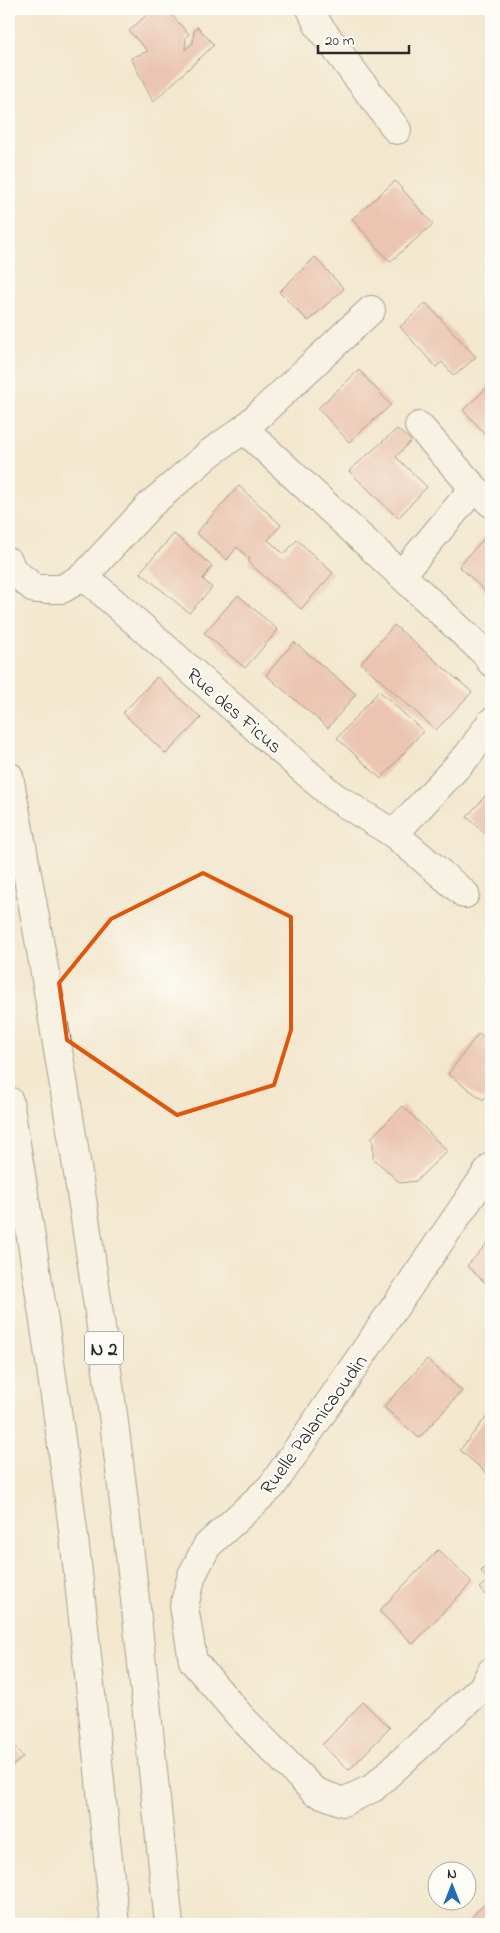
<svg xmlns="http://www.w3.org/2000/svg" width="500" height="1933" viewBox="0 0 500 1933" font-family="'Indie Flower',sans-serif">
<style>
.building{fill:#e39b91}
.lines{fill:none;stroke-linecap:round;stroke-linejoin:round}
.street-casing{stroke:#494743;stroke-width:30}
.highway-casing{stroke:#494743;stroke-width:30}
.street{stroke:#fff;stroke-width:28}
.highway{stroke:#fff;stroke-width:28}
.marked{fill:none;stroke:#df570e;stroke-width:4;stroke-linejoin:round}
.labels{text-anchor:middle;stroke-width:4;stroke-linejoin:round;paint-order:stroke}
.shield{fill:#fdfcf7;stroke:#6a6a68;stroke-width:1}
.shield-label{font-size:19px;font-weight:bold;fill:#2b2b2b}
.street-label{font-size:20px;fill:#2b2b2b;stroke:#fdfcf7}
</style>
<rect width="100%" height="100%" fill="#fdfcf7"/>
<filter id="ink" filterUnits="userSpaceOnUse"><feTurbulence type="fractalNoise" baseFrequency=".02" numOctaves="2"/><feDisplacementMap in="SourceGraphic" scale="10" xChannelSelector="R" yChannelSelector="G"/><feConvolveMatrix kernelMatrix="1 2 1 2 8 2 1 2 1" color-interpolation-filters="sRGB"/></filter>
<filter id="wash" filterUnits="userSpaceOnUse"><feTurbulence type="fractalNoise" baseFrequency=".0096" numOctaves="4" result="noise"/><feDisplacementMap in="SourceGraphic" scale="20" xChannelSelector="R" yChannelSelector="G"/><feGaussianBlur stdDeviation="1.12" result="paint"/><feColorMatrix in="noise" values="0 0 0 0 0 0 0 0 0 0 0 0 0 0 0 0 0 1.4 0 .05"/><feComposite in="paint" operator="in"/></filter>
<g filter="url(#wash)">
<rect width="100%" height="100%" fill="#f3e7ce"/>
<g id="blocks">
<!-- building -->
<g class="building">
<path d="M153,9h13l23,25 -3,3 -1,13 8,-7 1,-12 4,-4 16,18 -61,57 -22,-44 17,-7 -19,-20z"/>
<path d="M395,181l38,43 -43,38 -38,-43z"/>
<path d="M315,257l29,32 -36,32 -29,-29z"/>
<path d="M426,303l50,54 -22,19 -12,-14 -6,5 -36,-40z"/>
<path d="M359,370l32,35 -42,37 -31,-34z"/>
<path d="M491,384v56l-28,-30z"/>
<path d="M397,429l14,12 -15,16 31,30 -29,31 -49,-47z"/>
<path d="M239,486l42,39 -13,15 16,14 13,-14 36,33 -32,36 -53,-47 2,-3 -13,-12 -10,13 -31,-27z"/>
<path d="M174,534l38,32 -9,13 9,9 -23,25 -49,-41z"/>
<path d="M487,535l4,3v59l-32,-31z"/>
<path d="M238,595l40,35 -33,38 -41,-35z"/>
<path d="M394,625l78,67 -36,38 -75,-67z"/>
<path d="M294,642l62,52 -28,34 -62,-53z"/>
<path d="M157,677l44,41 -35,36 -43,-41z"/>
<path d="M379,691l44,40 -42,48 -44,-41z"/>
<path d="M491,789v49l-24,-21z"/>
<path d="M479,1033l12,10v47l-8,10 -35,-26z"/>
<path d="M403,1106l44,45 -31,30 -16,2 -27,-25v-18l-2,-2z"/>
<path d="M491,1239v49l-24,-22z"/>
<path d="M427,1359l35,32 -43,47 -35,-31z"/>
<path d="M489,1414l2,2v61l-31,-27z"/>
<path d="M438,1550l34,32 -59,62 -34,-33z"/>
<path d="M491,1561v39l-12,-12 10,-9 -8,-8z"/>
<path d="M363,1702l27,26 -41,42 -27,-25z"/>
<path d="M9,1740l14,17 -14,12z"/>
<path d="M491,1898v26h-17l-5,-5z"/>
</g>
</g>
</g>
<g filter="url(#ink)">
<use href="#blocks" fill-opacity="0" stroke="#494743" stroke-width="1"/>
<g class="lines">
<!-- street casing -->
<g class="street-casing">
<g id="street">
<path d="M311,9l7,16 79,105"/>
<path d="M419,426l55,62 17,15"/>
<path d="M244,429l242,225 5,8"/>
<path d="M9,562l2,7 24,20h27l22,-13 66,-71 60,-52 34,-24 127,-119"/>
<path d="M402,574l72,-86"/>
<path d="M84,576l249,220 61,38 71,60"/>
<path d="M394,834l75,-80 22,-32"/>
<path d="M491,1167l-219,319 -65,60 -15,29 -8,31 9,55 48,56 73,74 29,11 30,-14 110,-101 8,-15"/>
</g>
</g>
<!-- highway casing -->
<g class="highway-casing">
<g id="highway">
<path d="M9,776c37,195 70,391 97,587 26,186 43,374 63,561"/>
<path d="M9,1101c24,145 47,291 65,437 15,129 27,258 41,386"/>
</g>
</g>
<!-- street -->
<use href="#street" class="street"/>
<!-- highway -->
<use href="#highway" class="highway"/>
</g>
</g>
<!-- marked area -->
<path d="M0 0H500V1933H0ZM203,873l88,44v113l-17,55 -97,30 -110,-75 -8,-57 52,-64z" fill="#f3e7ce" fill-opacity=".55" fill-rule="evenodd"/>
<path class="marked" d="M203,873l88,44v113l-17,55 -97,30 -110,-75 -8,-57 52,-64z"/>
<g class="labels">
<!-- shield labels -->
<rect class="shield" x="85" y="1331.5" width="38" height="33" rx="4"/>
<g class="shield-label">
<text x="104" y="1355">N 2</text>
</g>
<!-- street labels -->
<g class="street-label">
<text transform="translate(235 710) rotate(41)" y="7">Rue des Ficus</text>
<text transform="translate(313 1424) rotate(-54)" y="7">Ruelle Palanicaoudin</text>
</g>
</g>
<!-- margin -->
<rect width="500" height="1933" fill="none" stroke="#fdfcf7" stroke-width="30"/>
<!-- north arrow -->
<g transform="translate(452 1886)"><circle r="24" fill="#fdfcf7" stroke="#a9a8a5"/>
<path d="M0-4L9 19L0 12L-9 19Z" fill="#1f6fb2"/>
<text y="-8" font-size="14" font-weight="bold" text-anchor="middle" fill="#2b2b2b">N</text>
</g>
<!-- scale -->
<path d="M318 45v8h91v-8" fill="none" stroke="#2b2b2b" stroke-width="2.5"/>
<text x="325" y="45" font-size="15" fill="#2b2b2b" stroke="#fdfcf7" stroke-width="4" paint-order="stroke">20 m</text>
</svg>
